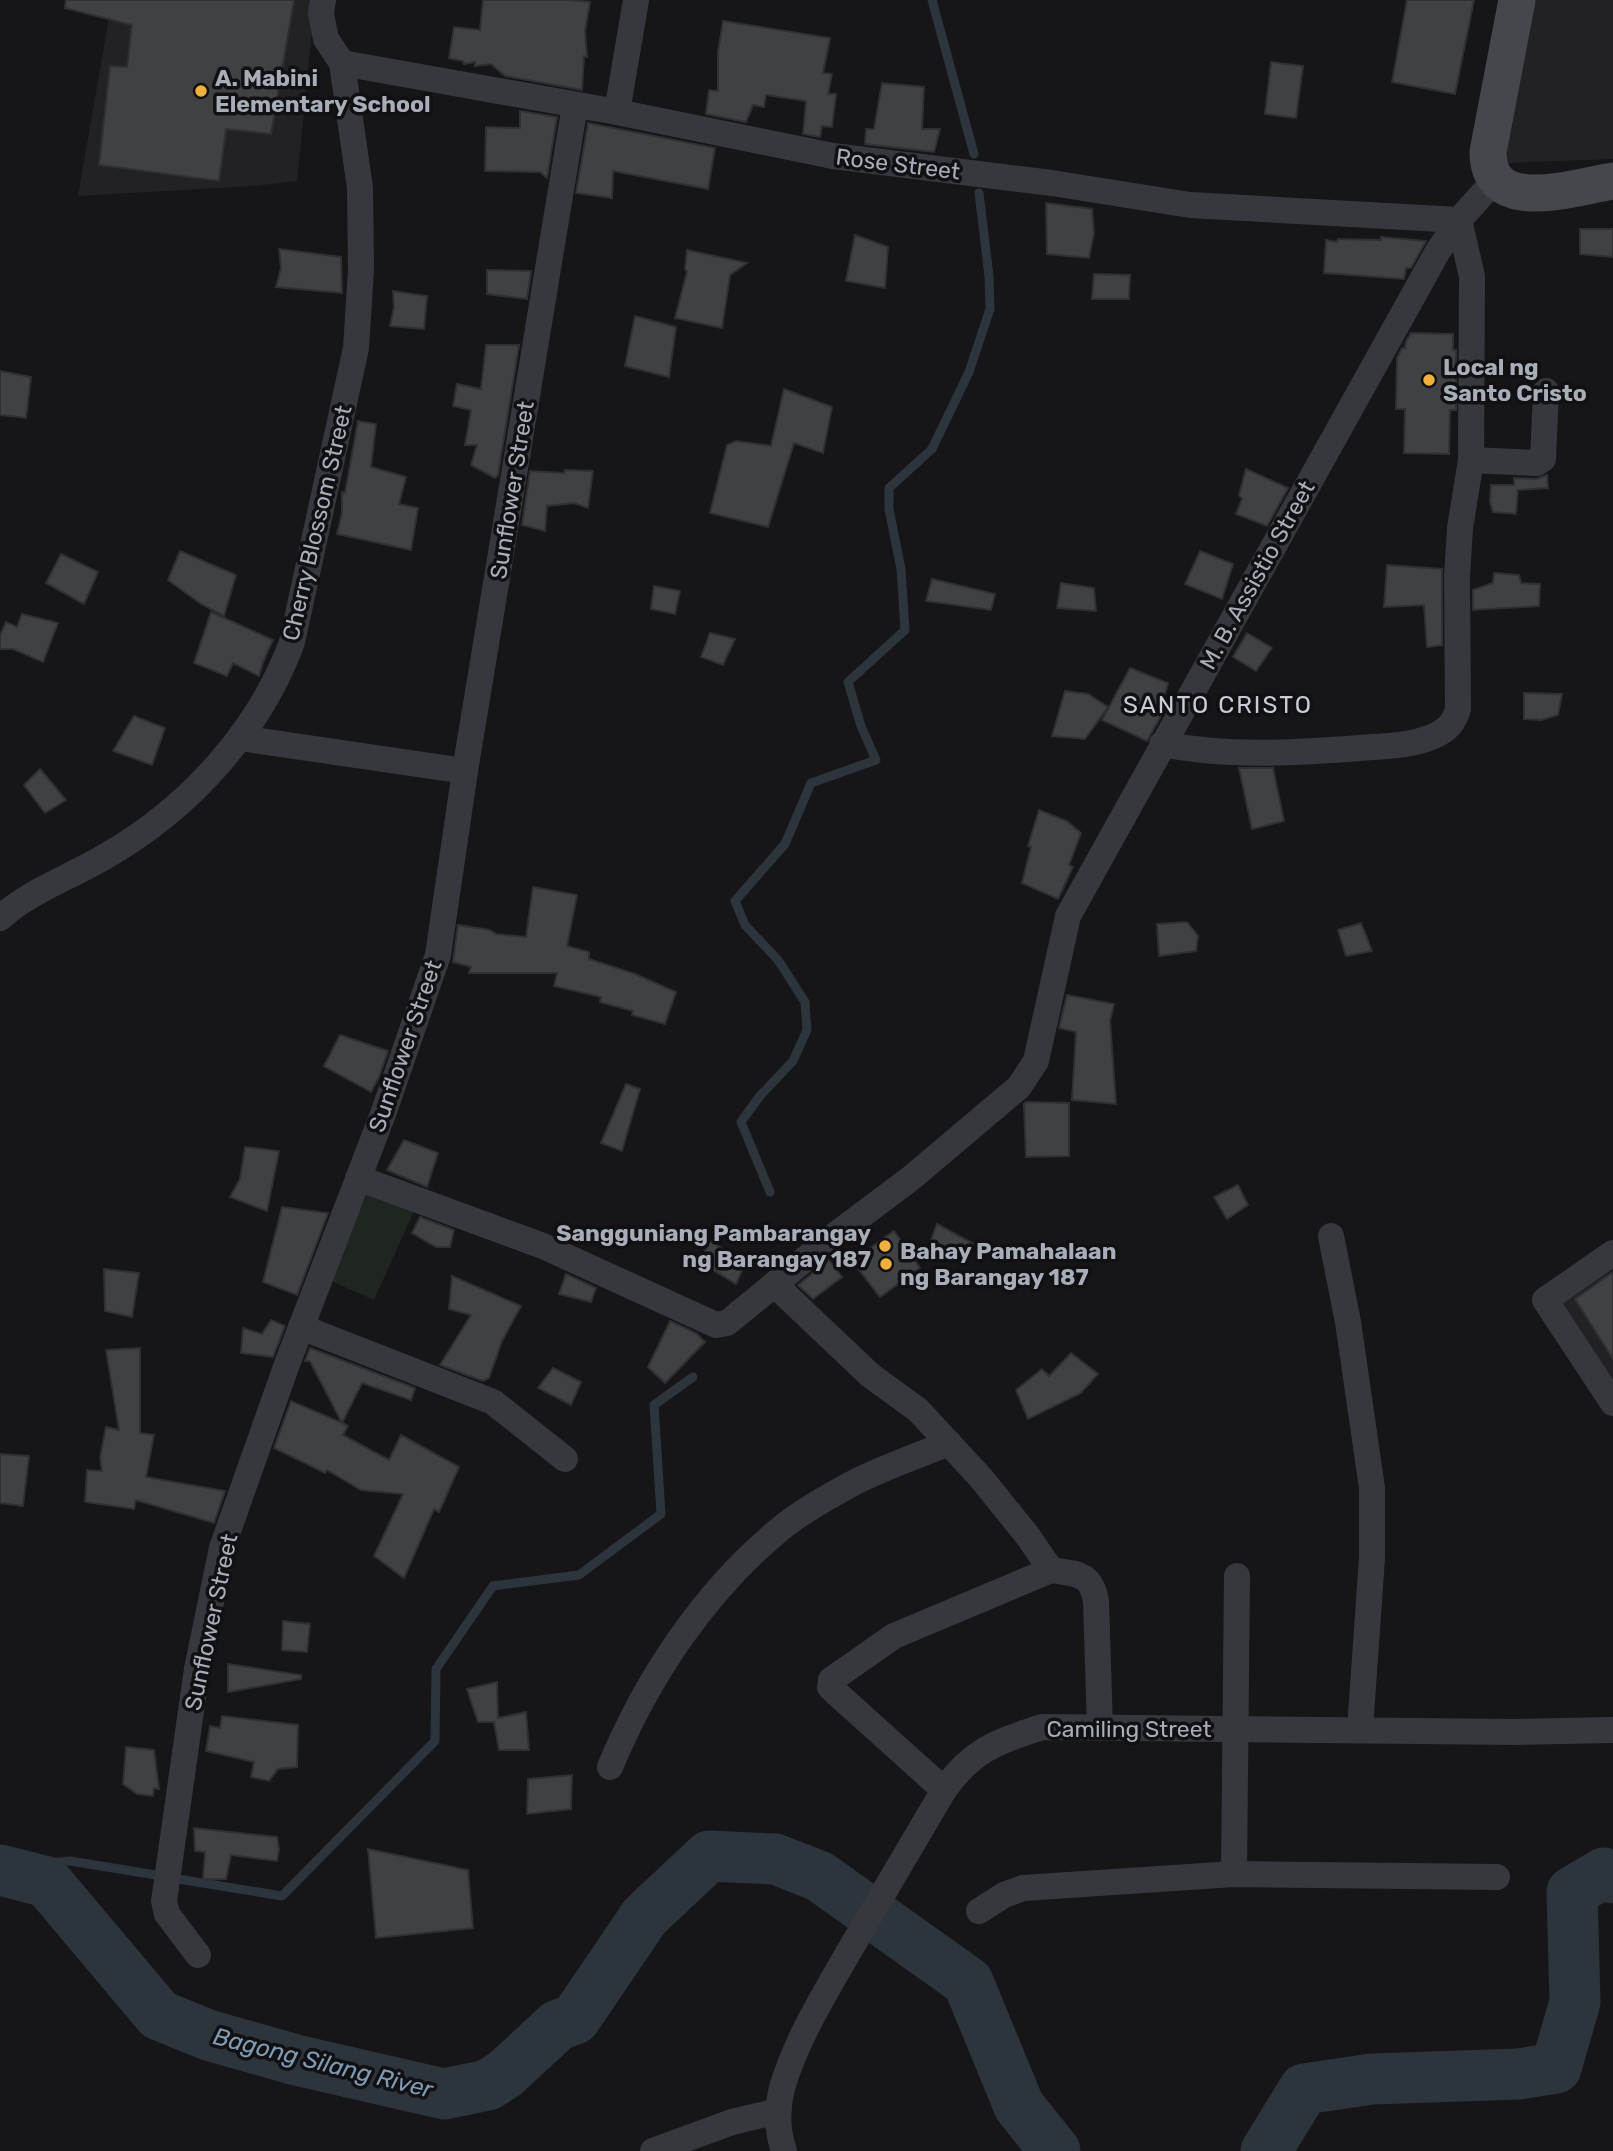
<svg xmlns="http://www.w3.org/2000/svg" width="1613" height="2151" viewBox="0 0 1613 2151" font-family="Rubik,sans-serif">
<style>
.built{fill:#222225}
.green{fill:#1e261f}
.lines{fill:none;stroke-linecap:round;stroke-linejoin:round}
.stream{stroke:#2c353c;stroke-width:9}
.river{stroke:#2c353c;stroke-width:51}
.building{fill:#404145;stroke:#303034;stroke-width:2}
.minor{stroke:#37383d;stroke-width:26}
.secondary{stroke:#45474d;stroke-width:37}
.poi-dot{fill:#f2b134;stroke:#111113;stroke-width:2.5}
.labels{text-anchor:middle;stroke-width:7;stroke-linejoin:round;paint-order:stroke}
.poi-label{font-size:23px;font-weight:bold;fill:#a8adb8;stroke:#111113;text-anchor:start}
.street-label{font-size:23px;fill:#a8adb8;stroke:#111113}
.neighbourhood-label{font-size:24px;letter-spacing:2px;fill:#c9ccd4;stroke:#111113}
.water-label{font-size:24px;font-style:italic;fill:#7f9bb3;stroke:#111113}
</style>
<rect width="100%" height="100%" fill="#161618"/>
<!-- built -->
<g class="built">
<path d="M112,0h203l-18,181 -44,5 -175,10z"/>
<path d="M1532,0h81v159l-111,4z"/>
<path d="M1613,1270v109l-52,-76z"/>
</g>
<!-- green -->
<path class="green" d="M369,1189l46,20 -41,91 -45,-20z"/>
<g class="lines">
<!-- stream -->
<g class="stream">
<path d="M932,0l42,154"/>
<path d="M770,1192l-29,-70 18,-25 34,-36 14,-31 -2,-28 -27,-42 -33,-35 -10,-24 50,-57 26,-61 65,-23 -15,-34 -13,-44 57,-52 -4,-61 -12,-60v-21l43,-39 37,-77 21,-63 -1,-33 -10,-83"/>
<path d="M0,1868l70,-7 92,15"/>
<path d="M178,1879l104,17 153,-155 1,-72 57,-83 86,-11 82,-61 -7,-109 39,-28"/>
</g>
<!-- river -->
<g class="river">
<path d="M0,1870l47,12 112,133 49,20 88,25 148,34 44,-9 17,-11 53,-49 17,-6 70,-103 64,-60 66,3 44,17 149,106 51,124 36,45"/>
<path d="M1266,2151l38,-62 68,-10 147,-5 37,-6 19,-66 -3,-110 32,-19 9,5"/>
</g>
</g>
<!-- building -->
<g class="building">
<path d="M66,0h228l-23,134 -45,-5 -7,52 -120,-16 11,-99 17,1 5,-42 -67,-17z"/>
<path d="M483,0h86l21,2 -5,29 2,26 -3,-1 -2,34 -77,-14 -14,-12 -16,2v-4l-11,2 -1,-3 -14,-3 5,-31 26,3z"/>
<path d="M1407,0h67l-19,94 -63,-12z"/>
<path d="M723,21l107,17 -7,35 9,1 -4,20h8l-4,33 -10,-1 -2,11 -17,-3 3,-33 -40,-6 -2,12 -11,-2 -7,17 -40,-8 3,-24 9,1v-39z"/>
<path d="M1271,62l32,4 -7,52 -31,-4z"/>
<path d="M882,83l42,4 -2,42h18l-6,23 -69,-8 1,-15h8z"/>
<path d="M520,111l37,6 -10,61 -7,-6 -55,-1 1,-44 34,1z"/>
<path d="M588,123l127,25 -7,41 -95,-18 -1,27 -36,-5z"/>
<path d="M1046,203l46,6 2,24 -5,25 -42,-4z"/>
<path d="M1580,229h33v28l-33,-3z"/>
<path d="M855,235l33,12 -3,41 -39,-7z"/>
<path d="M1381,237l45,4 -15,27h-5l-2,11 -80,-6 2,-33 11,2 1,-3 43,1z"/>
<path d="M279,249l62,8 1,36 -66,-6 5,-19z"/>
<path d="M687,250l60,13 -17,12 -8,53 -47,-10 12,-46 -2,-3z"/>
<path d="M487,270l44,1 -4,28 -40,-5z"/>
<path d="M1094,274l36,1 -1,24h-37z"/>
<path d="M393,291l34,5 -3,33 -34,-3 4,-19z"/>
<path d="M635,316l41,11 -7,50 -44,-11z"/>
<path d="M1411,333l42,1v16h3v60h-6l-1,44 -45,-1 1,-44h-9l1,-51 5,-10h3l1,-7z"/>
<path d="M486,345h33l-21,130 -3,3 -24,-13 6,-20h-12l6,-35 -18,-4 4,-22 24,5z"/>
<path d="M0,371l31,6 -5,41 -26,-3z"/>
<path d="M784,389l48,18 -9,46 -29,-10 -26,84 -58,-14 17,-68 9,-4 35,5z"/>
<path d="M358,421l18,3 -5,43 35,10 -7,27 19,4 -7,42 -74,-16 5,-21v-21l3,1z"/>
<path d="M1246,469l42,19 -21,38 -31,-12 6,-15 -3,-4z"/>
<path d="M565,470l28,1 -5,37 -14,-5 -27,3 -2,25 -23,-6 8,-54 34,2z"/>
<path d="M1547,475l1,13 -30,2 -2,24 -23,-2 -3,-10 1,-17h23v-7l22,1z"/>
<path d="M180,551l56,24 -12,41 -23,-12 -33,-24z"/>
<path d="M1200,551l33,13 -11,35 -37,-15z"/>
<path d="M61,554l37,18 -14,32 -38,-21z"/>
<path d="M1387,565l55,4v76l-15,2 -3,-42 -40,2z"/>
<path d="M1494,573l25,2 2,8 19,1 -1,22 -66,4v-20l20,-7z"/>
<path d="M932,579l63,15 -4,16 -65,-9z"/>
<path d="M1061,583l33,5 2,23 -39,-3z"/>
<path d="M654,586l26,5 -5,23 -24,-5z"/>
<path d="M211,612l62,28 -10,22 -4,14 -26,-13 -6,13 -33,-13z"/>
<path d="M22,614l36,9 -15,39 -30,-13h-13v-14l6,-13 11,5z"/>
<path d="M710,633l25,6 -12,26 -22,-8z"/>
<path d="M1247,633l25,15 -16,23 -23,-14z"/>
<path d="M1130,668l38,15 -7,25 3,2 -17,31 -45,-21z"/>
<path d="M1065,691l23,3 20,13 -23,32 -33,-3z"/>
<path d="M1524,693l38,1 -4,21 -17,5 -17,-1z"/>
<path d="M134,716l31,12 -13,37 -39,-14z"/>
<path d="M1239,768h34l11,53 -32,8z"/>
<path d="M40,769l26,31 -21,13 -21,-28z"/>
<path d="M1039,810l28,11 14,12 -12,32 4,2 -15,32 -36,-16 9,-36 -3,-1z"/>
<path d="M533,887l44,8 -10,51 22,6v7l46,15 41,18 -11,32 -33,-9 1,-4 -33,-9 1,-5 -47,-11 3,-13h-88l2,-6 -18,-5 5,-37 32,5 6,4 30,3z"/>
<path d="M1187,922l11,14 -2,15 -37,5 -2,-32z"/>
<path d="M1361,923l11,28 -26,5 -8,-26z"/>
<path d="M1067,995l47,9 -4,17 6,83 -44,-4 4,-68 -17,-4z"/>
<path d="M340,1035l48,16 -9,26 -8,15 -47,-26z"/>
<path d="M626,1084l14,5 -18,62 -21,-8z"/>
<path d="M1026,1102l43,1v53l-43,1 -2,-53z"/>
<path d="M404,1140l34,13 -11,34 -40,-17z"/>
<path d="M245,1147l34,4 -12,60 -37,-14 10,-18z"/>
<path d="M1238,1185l10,20 -21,14 -13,-22z"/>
<path d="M282,1207l46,6 -31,82 -34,-13z"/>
<path d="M420,1217l34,13 -4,17h-14l-24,-14z"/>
<path d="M937,1224l37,20 -13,19 -32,-18z"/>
<path d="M894,1231l26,37 -40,29 -28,-36z"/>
<path d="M710,1241l36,21 -10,22 -36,-22z"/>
<path d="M829,1260l13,17 -29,22 -15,-14z"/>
<path d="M104,1269l35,4 -7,44 -27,-6z"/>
<path d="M1613,1272v87l-38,-60z"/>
<path d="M566,1274l30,14 -5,14 -32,-8z"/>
<path d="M452,1276l69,30 -19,35 -13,37 -6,3 -43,-16 31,-50 -22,-6z"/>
<path d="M271,1320l14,6 -12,31 -32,-4 2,-25 19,6z"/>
<path d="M670,1321l26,12 9,9 -40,41 -17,-16z"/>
<path d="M140,1348v85l14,2 -8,42 79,14 -11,32 -78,-23 -2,9 -49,-7 2,-32 15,1 -2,-13 6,-31 13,3 -13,-80z"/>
<path d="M310,1348l105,40 -4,12 -49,-17 -20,40 6,3 -5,9 46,25 12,-25 58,32 -20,45 -5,-3 -30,69 -30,-22 29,-62 -42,-4 -34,-20 -2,3 -51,-25 17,-47 51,22 -32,-62h-5z"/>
<path d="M1071,1353l27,21 -17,19 -53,26 -12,-29 26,-21 7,7z"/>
<path d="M553,1368l28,14 -10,23 -33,-17z"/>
<path d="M0,1454l29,2 -6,50 -23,-3z"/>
<path d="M283,1621l27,3 -3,28 -25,-2z"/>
<path d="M228,1664l73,11v4l-73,13z"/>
<path d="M497,1682l1,36 28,-6 3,38h-30l-5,-28h-16l-11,-33z"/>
<path d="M222,1716l76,9 -1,42 -19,2 -9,12 -18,-4 3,-15 -48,-11 4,-25 10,2z"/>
<path d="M126,1747l28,3 5,39 -5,-1 -1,8 -16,-2 -14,-10z"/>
<path d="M572,1775l-1,34 -44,5 1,-35z"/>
<path d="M194,1828l83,9 2,12 -2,12 -46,-6 -5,24h-23l2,-27 -10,-1z"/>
<path d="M368,1849l100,21 5,58 -97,10z"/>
</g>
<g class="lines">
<!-- minor -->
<g class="minor">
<path d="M342,63l275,49 216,44 219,27 138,22 269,15 13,56 -1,184 -11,68 -3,48 1,133c-4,14 -11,21 -24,27 -22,10 -50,10 -74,12 -66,5 -132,9 -198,-4"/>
<path d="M617,112l19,-112"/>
<path d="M1471,460l66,3 6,-4 3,-68"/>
<path d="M240,738l225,33"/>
<path d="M0,918c31,-28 71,-41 106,-62 82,-47 153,-124 186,-214l64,-294 5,-78 -1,-82 -18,-125 -16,-24 -5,-25 2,-14"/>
<path d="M358,1178l185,68 173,79 11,-2 99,-81 84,-63 109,-92 17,-26 32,-145 370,-665 21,-31 36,-40"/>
<path d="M1331,1236l17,86 24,166v70l-12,171"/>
<path d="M1613,1253l-68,47 68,103"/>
<path d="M775,1285l95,90 48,35 63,68 46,57 24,35 -157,66 -63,44 -1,7 4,4 110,99"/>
<path d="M301,1327l192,75 72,57"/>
<path d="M1051,1570c25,4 40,2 45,31l4,127"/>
<path d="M610,1767c37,-89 94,-175 169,-237 19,-16 45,-31 67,-43 32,-18 69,-30 103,-44"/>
<path d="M1234,1874l3,-298"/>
<path d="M979,1911l25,-16 19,-7 211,-14 263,3"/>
<path d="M198,1955l-31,-41 -3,-13 33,-232 25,-121 65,-184 96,-250 55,-159 27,-184 110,-666"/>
<path d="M653,2151l79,-29 46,-11"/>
<path d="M784,2151c-7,-20 -7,-43 -2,-63 14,-48 42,-93 66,-135 32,-55 64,-109 96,-163 29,-41 53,-48 98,-63l474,5 97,-2"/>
</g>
<!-- secondary -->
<path class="secondary" d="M1517,0l-29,152c0,65 86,35 125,29"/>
</g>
<!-- markers -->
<g class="poi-dot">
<circle cx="201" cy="91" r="7"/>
<circle cx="1429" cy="380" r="7"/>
<circle cx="885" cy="1246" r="7"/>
<circle cx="886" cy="1264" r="7"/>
</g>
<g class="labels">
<!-- poi labels -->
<g class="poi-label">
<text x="215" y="86">A. Mabini<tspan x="215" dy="26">Elementary School</tspan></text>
<text x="1443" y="375">Local ng<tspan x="1443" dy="26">Santo Cristo</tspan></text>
<text x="871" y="1241" text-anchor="end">Sangguniang Pambarangay<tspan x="871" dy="26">ng Barangay 187</tspan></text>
<text x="900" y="1259">Bahay Pamahalaan<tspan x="900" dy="26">ng Barangay 187</tspan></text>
</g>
<!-- street labels -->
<g class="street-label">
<text transform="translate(898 164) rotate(7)" y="8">Rose Street</text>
<text transform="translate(512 490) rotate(-81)" y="8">Sunflower Street</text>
<text transform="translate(317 523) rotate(-77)" y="8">Cherry Blossom Street</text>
<text transform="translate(1257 575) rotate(-61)" y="8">M. B. Assistio Street</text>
<text transform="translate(405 1046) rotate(-71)" y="8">Sunflower Street</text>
<text transform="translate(211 1622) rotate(-78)" y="8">Sunflower Street</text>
<text x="1129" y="1737">Camiling Street</text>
</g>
<!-- neighbourhood labels -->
<g class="neighbourhood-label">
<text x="1218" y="713">SANTO CRISTO</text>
</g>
<!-- water labels -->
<g class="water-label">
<text transform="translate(323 2063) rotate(14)" y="8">Bagong Silang River</text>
</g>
</g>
</svg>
